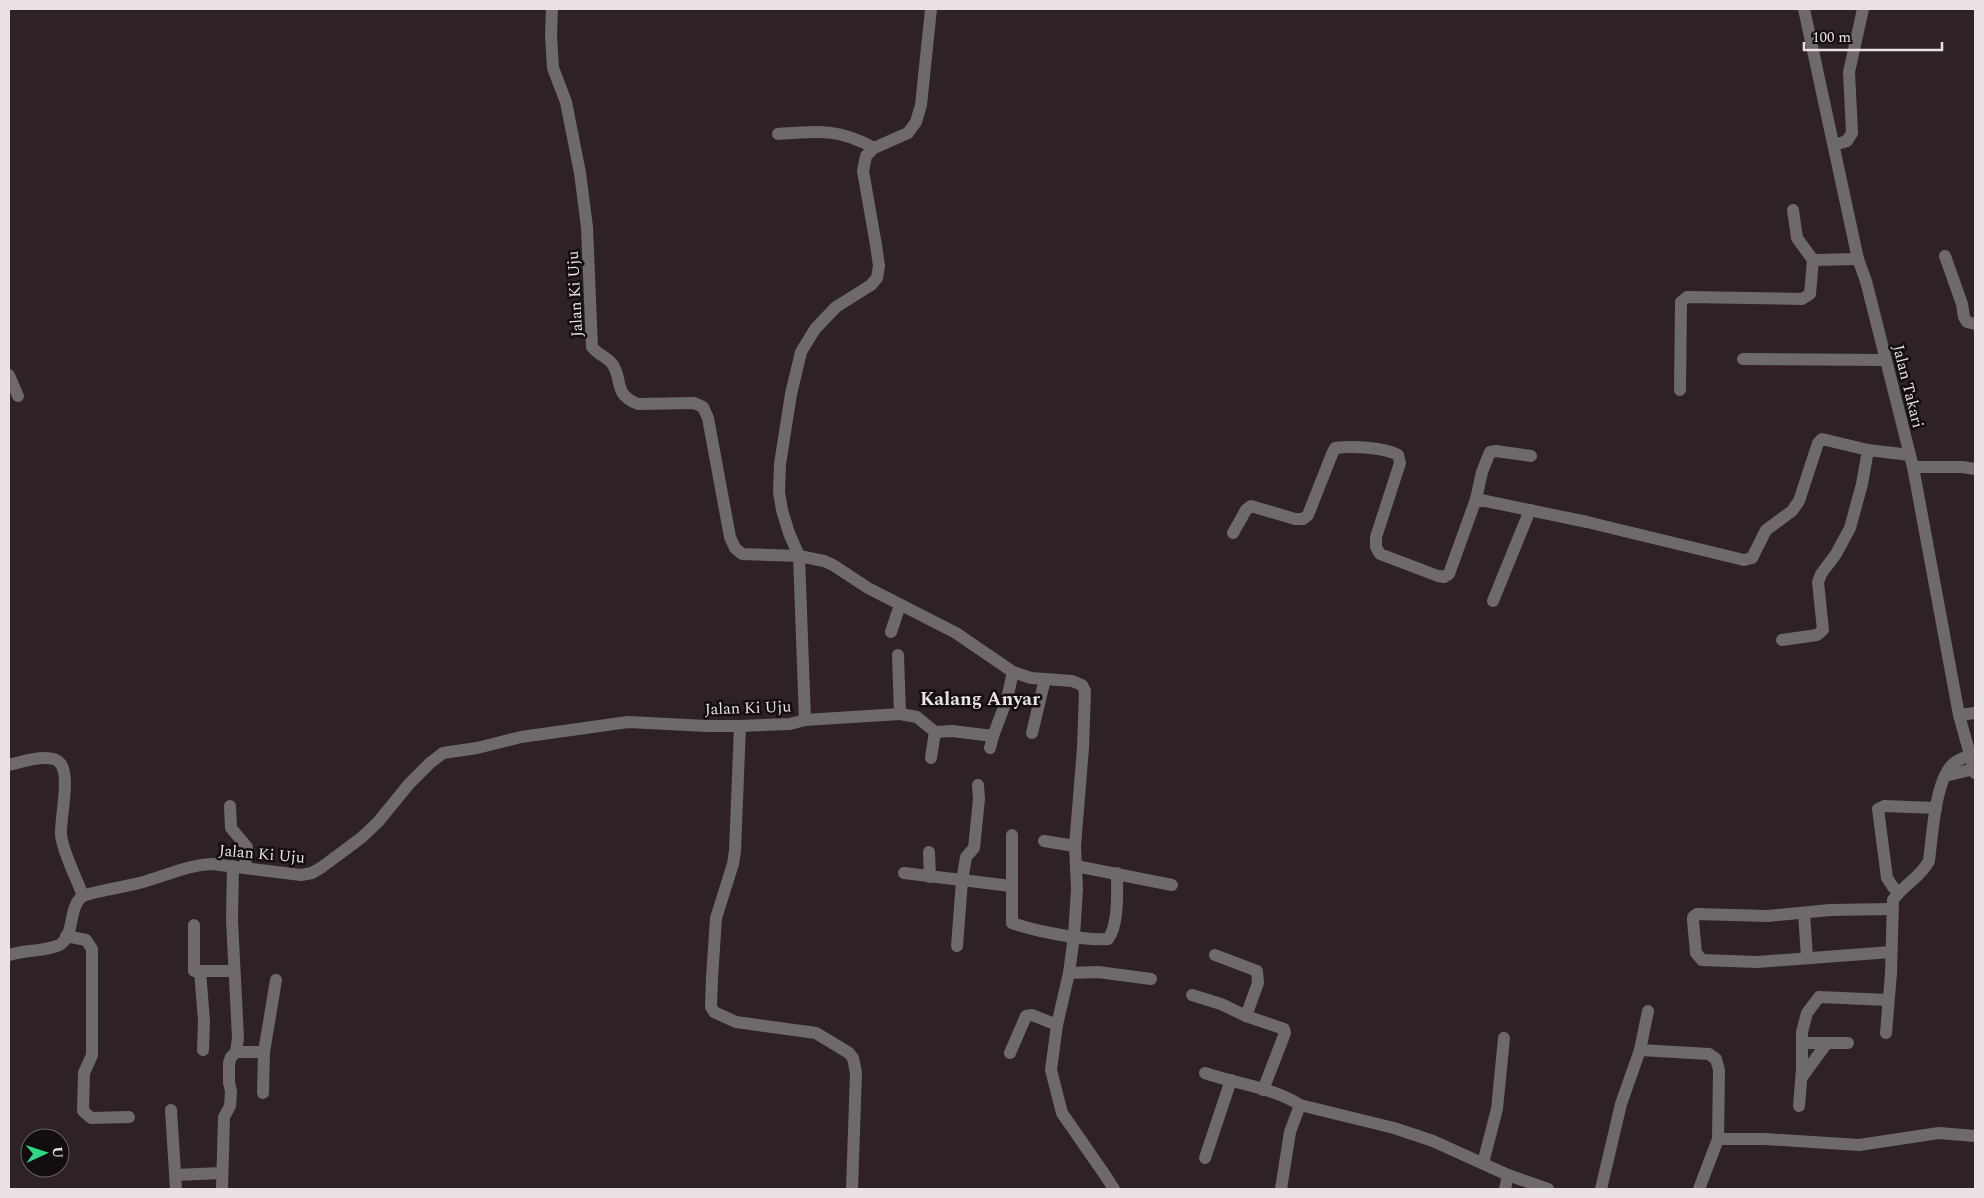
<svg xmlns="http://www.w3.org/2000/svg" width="1984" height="1198" viewBox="0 0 1984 1198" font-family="Spectral,serif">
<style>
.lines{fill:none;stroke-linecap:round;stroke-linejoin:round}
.minor{stroke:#6e696c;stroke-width:12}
.labels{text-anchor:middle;stroke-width:5;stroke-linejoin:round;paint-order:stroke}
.street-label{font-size:16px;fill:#e9e1e2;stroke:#120d0e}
.quarter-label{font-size:19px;font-weight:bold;fill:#e9e1e2;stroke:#120d0e}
</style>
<rect width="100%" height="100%" fill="#2e2224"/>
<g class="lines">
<!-- minor -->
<g class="minor">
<path d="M931,9l-10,96 -5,17 -8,11 -34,15 -8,8 -3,15 13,74 3,21 -2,12 -6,7 -35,22 -21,22 -14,23 -10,42 -11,70 -1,28 3,18 7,23 10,23 25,5 9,4 35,23 88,45 57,39 18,6 41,3 10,4 3,6 -2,57 -8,98 2,43 -3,47 -5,37 -12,52 -6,45 11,43 43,62 9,14"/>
<path d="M1804,9l54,250 8,22 47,186 46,248 16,58"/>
<path d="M778,134c38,-3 61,-6 96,14"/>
<path d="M1834,145l13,-4 5,-8 -3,-61 14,-63"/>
<path d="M1793,210l4,28 16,22"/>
<path d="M1945,256l17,48 2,13 3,5 8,2"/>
<path d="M1743,359l143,1"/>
<path d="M9,375l9,21"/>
<path d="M1680,390l1,-88 6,-5 115,2 8,-5 3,-34 45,-1"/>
<path d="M1913,467h49l13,2"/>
<path d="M1476,499l6,-27 8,-20 6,-1 35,5"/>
<path d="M1233,533l13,-23 5,-4 44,13h8l5,-4 24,-61 3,-6c16,-2 49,-1 63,7l2,8 -24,74v10l4,7 58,22 6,1 5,-3 27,-75 111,23 157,38 8,-2 14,-28 26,-19 7,-10 19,-58 4,-4 46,11 42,5"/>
<path d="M1493,601l37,-91"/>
<path d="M891,632l9,-27"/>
<path d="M1782,640l35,-5 6,-5 -5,-48 3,-8 15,-20 14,-26 12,-44 6,-34"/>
<path d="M900,714l17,3 18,15 -4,26"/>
<path d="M1959,715l16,-2"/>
<path d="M805,720l95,-6 -2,-59"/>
<path d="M740,726l-5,125 -2,13 -17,54 -4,60 -1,29 3,5 22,10 80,11 33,20 4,5 3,15 -4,116"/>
<path d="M935,732l17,-1 41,5"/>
<path d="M1032,733l13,-54"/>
<path d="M990,748l3,-12 14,-37 6,-27"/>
<path d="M9,765c12,-3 42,-13 51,-2 11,12 0,55 1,72 2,18 16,44 22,61"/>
<path d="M1945,776l29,-7"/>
<path d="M230,806l1,22 16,19 -2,21"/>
<path d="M1012,835v88c23,8 72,18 96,16 11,-14 9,-48 9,-66"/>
<path d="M1044,841l31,5"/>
<path d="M929,852l1,25"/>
<path d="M1076,866l96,19"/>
<path d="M904,873l107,13"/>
<path d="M1898,892l-5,-5 -6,-9 -9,-69 6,-3 52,2"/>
<path d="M1804,913l3,45"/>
<path d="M194,925v46h6"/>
<path d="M66,936l20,4 6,9v106l-8,18 -1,38 8,7 38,-1"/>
<path d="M957,946l5,-65 4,-24 8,-9 5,-49 -1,-14"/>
<path d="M1891,952l-134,10 -55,-2 -6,-7 -3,-32v-4l4,-3 71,2 62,-6 62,-1"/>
<path d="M9,955c14,-5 41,-4 52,-11 14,-10 7,-38 22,-48 8,-4 45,-10 56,-13 25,-6 47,-18 73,-19l89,11 11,-2 10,-6 39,-29 17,-16 31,-38 21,-21 13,-10 34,-5 44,-11 107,-15 79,4h33l50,-2 15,-4 -6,-164 -57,-2 -7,-6 -5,-11 -22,-119 -5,-11 -9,-4 -56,1c-25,-10 -15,-23 -25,-39 -5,-8 -15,-10 -21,-18l-5,-120 -7,-54 -14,-71 -13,-34 -2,-33 1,-26"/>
<path d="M1215,955l42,16 1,12 -12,33"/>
<path d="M1069,973l29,-1 53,7"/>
<path d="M1192,995l29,9 25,12 38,13 1,4 -22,57"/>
<path d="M1886,1033l5,-60 2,-73c10,-15 28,-23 36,-39 3,-23 6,-81 24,-97 4,-4 11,-6 17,-9"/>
<path d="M1802,1043h46"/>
<path d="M203,1050l1,-29 -4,-50h34"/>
<path d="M1640,1050l69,4 7,5 3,11 -1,69"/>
<path d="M236,1052h28l-1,41"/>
<path d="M264,1052l12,-72"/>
<path d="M1010,1053l16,-37 6,-1 25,10"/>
<path d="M1205,1073c31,11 67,14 95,32"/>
<path d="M1802,1077l25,-34"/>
<path d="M1799,1106l3,-37v-37l5,-19 12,-16 69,3"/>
<path d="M171,1110l5,79"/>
<path d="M1205,1158l26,-78"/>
<path d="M1483,1163l14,-54 7,-71"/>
<path d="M175,1175l47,-2"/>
<path d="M222,1189l2,-72 6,-11 1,-15 -2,-8v-20l2,-6 5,-5 2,-14 -6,-118 1,-54"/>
<path d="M1281,1189l9,-57 10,-27 94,23 39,13 75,34 40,14"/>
<path d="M1505,1189l3,-14"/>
<path d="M1601,1189l20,-85 19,-54 8,-39"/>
<path d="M1699,1189l19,-50h47l94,6 80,-12 36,3"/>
</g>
</g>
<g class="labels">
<!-- street labels -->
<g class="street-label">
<text transform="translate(574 294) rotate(-93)" y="6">Jalan Ki Uju</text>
<text transform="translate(1909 386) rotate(76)" y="6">Jalan Takari</text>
<text transform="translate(748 707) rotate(-2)" y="6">Jalan Ki Uju</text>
<text transform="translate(262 853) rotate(5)" y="6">Jalan Ki Uju</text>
</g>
<!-- quarter labels -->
<g class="quarter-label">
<text x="980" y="705">Kalang Anyar</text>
</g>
</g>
<!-- border -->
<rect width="1984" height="1198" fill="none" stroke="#e9e1e2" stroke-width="20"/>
<!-- north arrow -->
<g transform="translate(45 1153) rotate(87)"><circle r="24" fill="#120d0e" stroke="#686263"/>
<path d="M0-4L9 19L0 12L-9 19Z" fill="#2cd884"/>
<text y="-8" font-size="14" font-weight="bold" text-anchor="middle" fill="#e9e1e2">U</text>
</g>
<!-- scale -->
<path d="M1804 42v8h138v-8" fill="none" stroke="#e9e1e2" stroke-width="2.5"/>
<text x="1812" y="42" font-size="15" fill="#e9e1e2" stroke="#120d0e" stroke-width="4" paint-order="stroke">100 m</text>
</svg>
